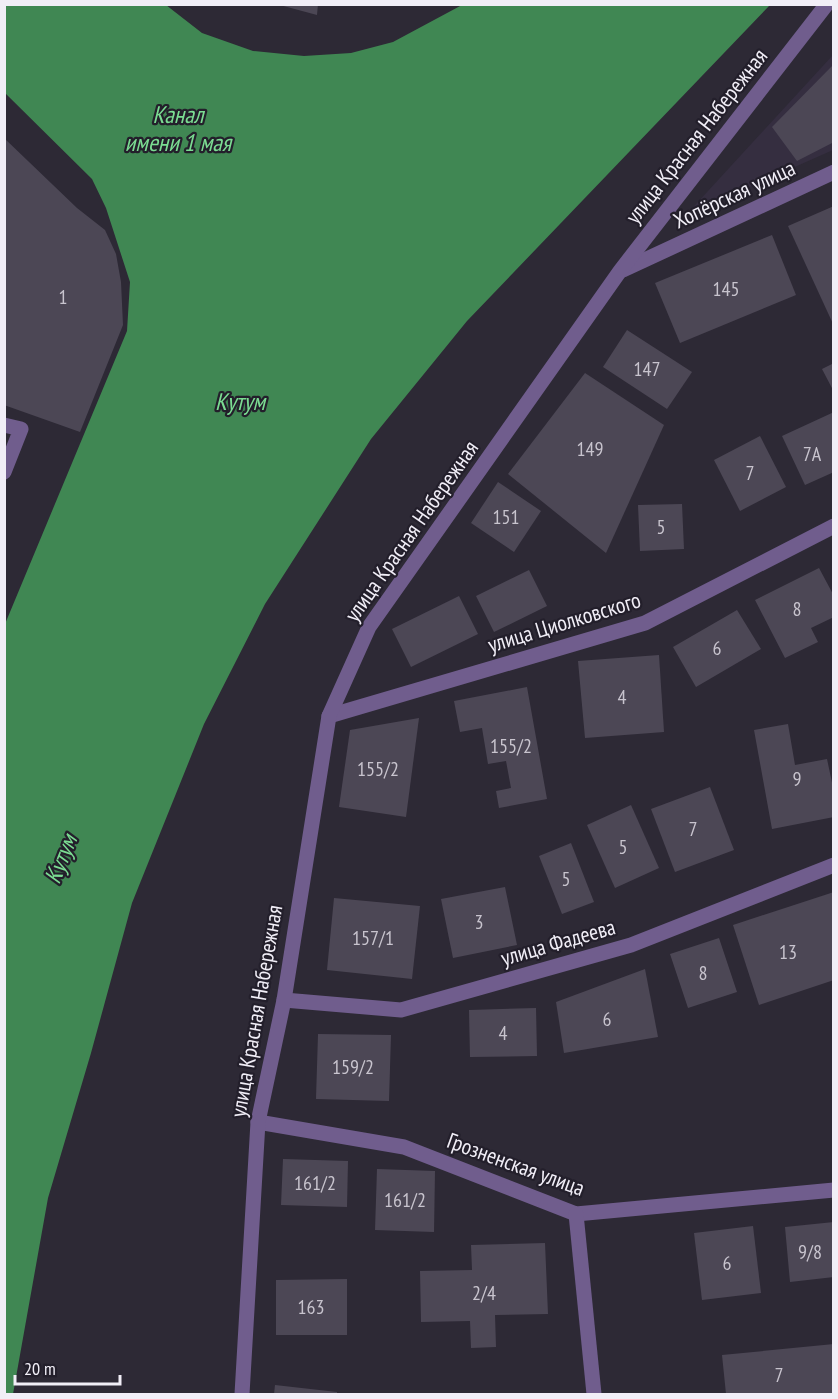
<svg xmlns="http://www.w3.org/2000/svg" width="838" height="1399" viewBox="0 0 838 1399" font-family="'PT Sans Narrow',sans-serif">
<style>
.built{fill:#352e40}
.water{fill:#408753}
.building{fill:#4c4755}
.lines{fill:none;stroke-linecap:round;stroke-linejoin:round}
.minor{stroke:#705d8d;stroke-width:15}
.labels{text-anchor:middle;stroke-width:4.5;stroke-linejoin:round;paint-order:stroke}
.number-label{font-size:20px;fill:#c8c4ce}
.street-label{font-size:22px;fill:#f1eef7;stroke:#231f2b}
.water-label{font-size:24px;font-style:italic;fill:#7bdc92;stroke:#231f2b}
</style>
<rect width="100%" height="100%" fill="#2d2935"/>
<!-- built -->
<path class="built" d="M833,55v95l-147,65z"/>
<!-- water -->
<path class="water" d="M5,4l161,1 36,28 51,18 51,5 47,-3 42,-11 69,-37h308l-303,316 -96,118 -106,165 -61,120 -72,179 -41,150 -43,145 -35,196h-9l1,-770 122,-293 3,-49 -24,-74 -14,-29 -87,-86z"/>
<!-- building -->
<g class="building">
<path d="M276,4h42l-1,11z"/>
<path d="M834,64v78l-37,19 -25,-34z"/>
<path d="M4,138l73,70 28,22 11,24 5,28 2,43 -43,107 -76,-27z"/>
<path d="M834,206v120l-46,-100z"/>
<path d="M772,235l24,60 -116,48 -25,-60z"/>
<path d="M627,330l65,42 -25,37 -64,-42z"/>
<path d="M834,363v29l-12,-23z"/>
<path d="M585,373l79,52 -58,128 -98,-79z"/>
<path d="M834,412v60l-29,13 -23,-49z"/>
<path d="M760,436l26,51 -46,24 -26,-51z"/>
<path d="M498,482l43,29 -27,41 -43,-29z"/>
<path d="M682,504l2,45 -44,2 -2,-46z"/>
<path d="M819,568l15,28v21l-23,11 7,14 -33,16 -30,-58z"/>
<path d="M529,570l18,36 -53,26 -18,-36z"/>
<path d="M459,596l19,38 -67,33 -19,-38z"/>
<path d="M737,610l24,39 -65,38 -23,-40z"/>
<path d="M659,655l5,77 -79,6 -7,-77z"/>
<path d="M527,687l20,112 -48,9 -3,-17 15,-3 -5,-27 -18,3 -6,-36 -22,4 -6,-31z"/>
<path d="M419,718l-13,99 -67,-10 11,-77z"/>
<path d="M788,724l7,41 32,-6 7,33v25l-62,12 -18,-99z"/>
<path d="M710,787l24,63 -59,22 -24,-63z"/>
<path d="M631,805l28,63 -44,20 -28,-63z"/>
<path d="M571,843l23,59 -32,12 -23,-58z"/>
<path d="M505,887l12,58 -64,13 -12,-59z"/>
<path d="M834,892v88l-75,25 -26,-80z"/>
<path d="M334,898l86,8 -8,73 -85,-9z"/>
<path d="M719,938l18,54 -49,16 -18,-54z"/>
<path d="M645,969l13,68 -94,16 -8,-51z"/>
<path d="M536,1008l1,48 -67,1 -1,-47z"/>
<path d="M318,1034l73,1 -2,66 -73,-2z"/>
<path d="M283,1159l65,2 -1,46 -66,-2z"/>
<path d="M377,1169l58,2 -1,61 -59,-2z"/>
<path d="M834,1222v55l-44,5 -5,-55z"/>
<path d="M753,1226l8,67 -59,7 -8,-67z"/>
<path d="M545,1243l3,71 -53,1 1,32 -25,1 -1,-27 -49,1 -1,-51 52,-1 -1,-25z"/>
<path d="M347,1279v56h-71v-55z"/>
<path d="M834,1344v50h-108l-4,-39z"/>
<path d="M275,1385l62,7v2h-63z"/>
</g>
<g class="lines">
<!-- minor -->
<g class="minor">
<path d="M623,270l211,-98"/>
<path d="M4,425l17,4 -17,43"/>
<path d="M329,716l316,-93 189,-97"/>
<path d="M284,1000l117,10 230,-65 203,-80"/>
<path d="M258,1122l146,25 172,67 258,-24"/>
<path d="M576,1214l18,180"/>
<path d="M242,1394l16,-272 26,-122 45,-284 40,-89 251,-356 207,-267"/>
</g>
</g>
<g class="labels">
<!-- number labels -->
<g class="number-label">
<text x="726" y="296">145</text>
<text x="63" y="304">1</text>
<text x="647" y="376">147</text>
<text x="590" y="456">149</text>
<text x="812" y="461">7А</text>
<text x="750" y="480">7</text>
<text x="506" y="524">151</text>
<text x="661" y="534">5</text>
<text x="797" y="616">8</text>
<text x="717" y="655">6</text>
<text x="622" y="704">4</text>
<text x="511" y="753">155/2</text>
<text x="378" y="776">155/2</text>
<text x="797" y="786">9</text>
<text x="693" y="836">7</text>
<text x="623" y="854">5</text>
<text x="566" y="886">5</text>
<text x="479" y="929">3</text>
<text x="373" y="945">157/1</text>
<text x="788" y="959">13</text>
<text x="703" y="980">8</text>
<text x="607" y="1026">6</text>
<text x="503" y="1040">4</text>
<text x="353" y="1074">159/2</text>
<text x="315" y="1190">161/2</text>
<text x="405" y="1207">161/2</text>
<text x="810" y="1259">9/8</text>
<text x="727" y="1270">6</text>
<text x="484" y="1300">2/4</text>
<text x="311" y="1314">163</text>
<text x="779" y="1382">7</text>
</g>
<!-- street labels -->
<g class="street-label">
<text transform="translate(696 136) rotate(-52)" y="8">улица Красная Набережная</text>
<text transform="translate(734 194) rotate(-25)" y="8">Хопёрская улица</text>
<text transform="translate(411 531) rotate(-55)" y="8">улица Красная Набережная</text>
<text transform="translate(564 622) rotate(-17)" y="8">улица Циолковского</text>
<text transform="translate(558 942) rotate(-16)" y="8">улица Фадеева</text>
<text transform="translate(256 1011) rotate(-80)" y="8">улица Красная Набережная</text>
<text transform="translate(516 1164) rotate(20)" y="8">Грозненская улица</text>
</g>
<!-- water labels -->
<g class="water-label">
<text x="178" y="123">Канал<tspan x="178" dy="28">имени 1 мая</tspan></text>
<text x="240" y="410">Кутум</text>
<text transform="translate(61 859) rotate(-68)" y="8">Кутум</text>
</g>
</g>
<!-- border -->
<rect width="838" height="1399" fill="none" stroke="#f1eef7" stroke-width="12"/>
<!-- scale -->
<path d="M15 1375v9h105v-9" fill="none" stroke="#f1eef7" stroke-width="3"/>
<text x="24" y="1375" font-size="18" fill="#f1eef7" stroke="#231f2b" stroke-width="4.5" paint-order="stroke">20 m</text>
</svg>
